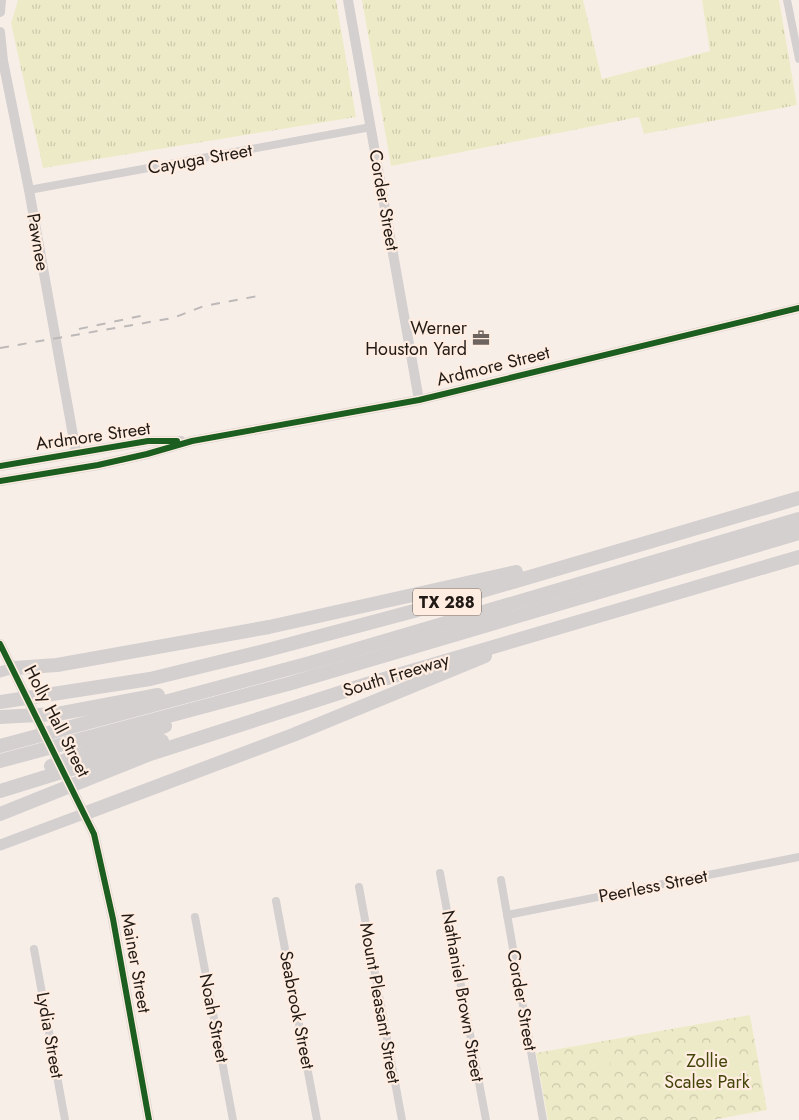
<svg xmlns="http://www.w3.org/2000/svg" width="799" height="1120" viewBox="0 0 799 1120" font-family="Jost,sans-serif">
<style>
.grass{fill:url(#grass-tufts)}
.park{fill:url(#park-crowns)}
.pitch{fill:#edebc7}
.lines{fill:none;stroke-linecap:round;stroke-linejoin:round}
.minor{stroke:#d4d0d0;stroke-width:8}
.tertiary{stroke:#d4d0d0;stroke-width:10}
.secondary{stroke:#d4d0d0;stroke-width:11}
.motorway{stroke:#d4d0d0;stroke-width:14}
.rail{stroke:#bcb9b8;stroke-width:2;stroke-dasharray:9 9;stroke-linecap:butt}
.cycleway-casing{stroke:#ffede1;stroke-width:9}
.cycleway{stroke:#1b5e20;stroke-width:6}
.labels{text-anchor:middle;stroke-width:4.5;stroke-linejoin:round;paint-order:stroke}
.shield{fill:#ffede1;stroke:#645952;stroke-width:1}
.shield-label{font-size:16px;font-weight:bold;fill:#221a15}
.street-label{font-size:18px;fill:#221a15;stroke:#ffede1}
.poi-label{font-size:18px;fill:#221a15;stroke:#ffede1;text-anchor:end}
.park-label{font-size:18px;fill:#444509;stroke:#ffede1}
</style>
<defs>
<pattern id="grass-tufts" width="24" height="20" patternUnits="userSpaceOnUse" patternTransform="scale(1.25)"><rect width="24" height="20" fill="#edebc7"/><path d="M3 7l-1-3M5 7V3M7 7l1-3M15 17l-1-3M17 17v-4M19 17l1-3" fill="none" stroke="#cbc9aa"/></pattern>
<pattern id="park-crowns" width="20" height="18" patternUnits="userSpaceOnUse" patternTransform="scale(1.25)"><rect width="20" height="18" fill="#edebc7"/><path d="M2 6a3 3 0 1 1 6 0M12 15a3 3 0 1 1 6 0" fill="none" stroke="#cbc9aa"/></pattern>
</defs>
<rect width="100%" height="100%" fill="#f8eee8"/>
<!-- grass -->
<g class="grass">
<path d="M18,0h318l20,117 -313,51 -32,-145z"/>
<path d="M362,0h221l19,79 108,-28 -8,-51h77l18,105 -153,29 -5,-17 -248,49z"/>
</g>
<!-- park -->
<path class="park" d="M750,1015l17,95 -55,10h-164l-12,-67z"/>
<!-- pitch -->
<g class="pitch">
<path d="M732,1043l3,1 4,27h-13l-3,-2 2,17 -39,4 -7,-45 14,-1 28,23 -12,-12 -1,-8z"/>
<path d="M608,1052l4,25 -11,2 -4,-25z"/>
</g>
<g class="lines">
<!-- minor -->
<g class="minor">
<path d="M787,0l12,59"/>
<path d="M29,190l342,-63"/>
<path d="M440,873l46,247"/>
<path d="M501,880l42,240"/>
<path d="M359,887l43,233"/>
<path d="M276,901l41,219"/>
<path d="M507,915l292,-58"/>
<path d="M195,917l38,203"/>
<path d="M34,949l31,171"/>
</g>
<!-- tertiary -->
<g class="tertiary">
<path d="M348,0l71,400"/>
<path d="M0,12l1,-12"/>
<path d="M0,32l3,29 26,129 47,262"/>
<path d="M0,466l148,-25h33"/>
<path d="M0,481l98,-16 49,-11 45,-13 227,-41 380,-92"/>
<path d="M0,644l94,190 19,85 36,201"/>
</g>
<!-- secondary -->
<g class="secondary">
<path d="M0,672l14,-4"/>
<path d="M0,845l86,-32"/>
</g>
<!-- motorway -->
<g class="motorway">
<path d="M14,668l43,-3 212,-38 247,-55"/>
<path d="M0,702l150,-23 114,-28 150,-40 385,-113"/>
<path d="M0,717l57,-3 101,-19"/>
<path d="M0,746l310,-83 489,-144"/>
<path d="M0,761l288,-77 511,-151"/>
<path d="M51,766l35,-14 79,-26"/>
<path d="M0,791l162,-50"/>
<path d="M86,813l207,-78 192,-79"/>
<path d="M0,814l150,-60 217,-70 432,-127"/>
</g>
<!-- rail -->
<g class="rail">
<path d="M79,329l66,-14"/>
<path d="M0,348l173,-30 31,-12 54,-10"/>
</g>
<!-- cycleway casing -->
<g class="cycleway-casing">
<g id="cycleway">
<path d="M0,466l148,-25h29"/>
<path d="M0,481l98,-16 49,-11 45,-13 227,-41 380,-92"/>
<path d="M0,644l94,190 19,85 36,201"/>
</g>
</g>
<!-- cycleway -->
<use href="#cycleway" class="cycleway"/>
</g>
<!-- icons -->
<defs>
<g id="office-bare" transform="scale(1.35)"><path d="M-6-3h4V-5.5h4V-3h4V5H-6ZM-1-4.5V-3h2v-1.5ZM-6 0V1H6V0Z" fill="#6d645f" stroke="#ffede1" stroke-width="2.5" paint-order="stroke"/></g>
</defs>
<g fill-rule="evenodd">
<use href="#office-bare" x="481" y="338"/>
</g>
<g class="labels">
<!-- shield labels -->
<rect class="shield" x="413" y="588.5" width="68" height="27" rx="4"/>
<g class="shield-label">
<text x="447" y="608">TX 288</text>
</g>
<!-- street labels -->
<g class="street-label">
<text transform="translate(200 159) rotate(-10)" y="6">Cayuga Street</text>
<text transform="translate(384 200) rotate(80)" y="6">Corder Street</text>
<text transform="translate(38 242) rotate(80)" y="6">Pawnee</text>
<text transform="translate(493 366) rotate(-14)" y="6">Ardmore Street</text>
<text transform="translate(93 436) rotate(-8)" y="6">Ardmore Street</text>
<text transform="translate(396 675) rotate(-17)" y="6">South Freeway</text>
<text transform="translate(57 721) rotate(63)" y="6">Holly Hall Street</text>
<text transform="translate(653 886) rotate(-11)" y="6">Peerless Street</text>
<text transform="translate(136 963) rotate(80)" y="6">Mainer Street</text>
<text transform="translate(463 996) rotate(80)" y="6">Nathaniel Brown Street</text>
<text transform="translate(522 1000) rotate(80)" y="6">Corder Street</text>
<text transform="translate(380 1003) rotate(80)" y="6">Mount Pleasant Street</text>
<text transform="translate(297 1010) rotate(79)" y="6">Seabrook Street</text>
<text transform="translate(214 1018) rotate(79)" y="6">Noah Street</text>
<text transform="translate(50 1035) rotate(80)" y="6">Lydia Street</text>
</g>
<!-- poi labels -->
<g class="poi-label">
<text x="467" y="334">Werner<tspan x="467" dy="21">Houston Yard</tspan></text>
</g>
<!-- park labels -->
<g class="park-label">
<text x="707" y="1067">Zollie<tspan x="707" dy="21">Scales Park</tspan></text>
</g>
</g>
</svg>
